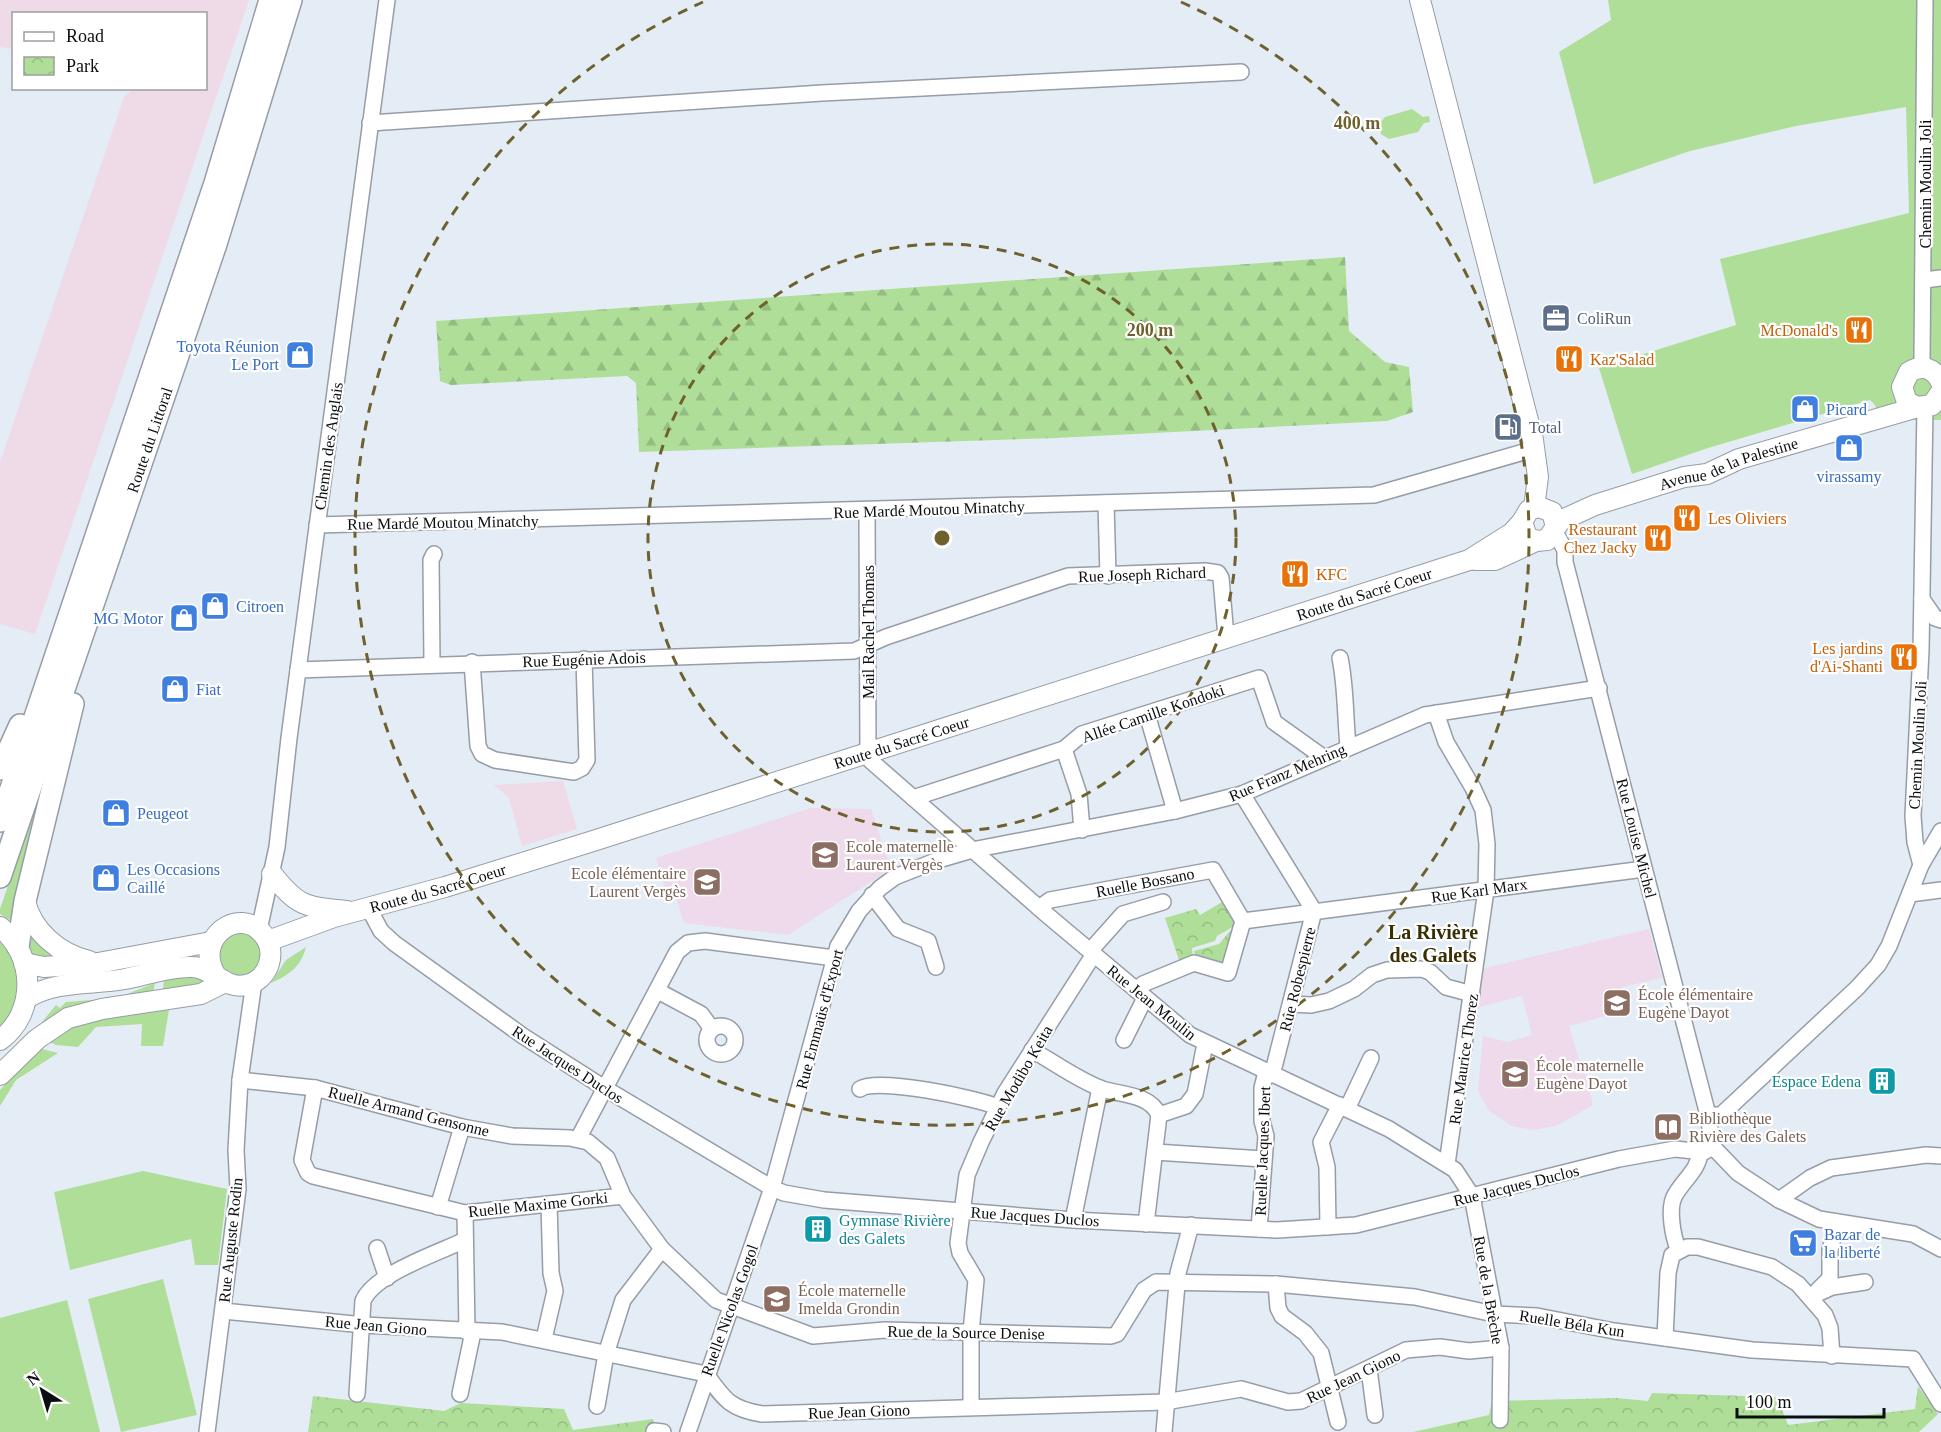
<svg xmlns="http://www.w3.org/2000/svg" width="1941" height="1432" viewBox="0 0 1941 1432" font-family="'Times New Roman',serif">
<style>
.industrial{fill:#efdae8}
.education{fill:#eedaea}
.green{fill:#afde98}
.forest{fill:url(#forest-firs)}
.park{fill:url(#park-crowns)}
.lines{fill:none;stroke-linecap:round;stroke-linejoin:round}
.minor-casing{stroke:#979da7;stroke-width:18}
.major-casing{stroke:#979da7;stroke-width:22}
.highway-casing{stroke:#979da7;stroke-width:24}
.minor{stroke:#fff;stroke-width:15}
.major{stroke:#fff;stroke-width:20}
.highway{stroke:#fff;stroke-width:21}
.ring{fill:none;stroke:#6e612e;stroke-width:3;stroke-dasharray:10 8}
.labels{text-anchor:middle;stroke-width:4.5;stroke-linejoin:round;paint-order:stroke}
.street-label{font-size:16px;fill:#0b0e11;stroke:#fff}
.service-label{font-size:16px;fill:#4e5e75;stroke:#fff;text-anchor:start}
.food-label{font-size:16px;fill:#c56008;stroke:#fff;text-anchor:end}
.shop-label{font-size:16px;fill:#366cbe;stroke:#fff;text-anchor:start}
.education-label{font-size:16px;fill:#785e54;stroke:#fff;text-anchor:start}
.culture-label{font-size:16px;fill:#0d838f;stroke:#fff;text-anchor:end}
.quarter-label{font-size:20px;font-weight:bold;fill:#392f04;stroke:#fff}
.centre{fill:#6e612e;stroke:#fff;stroke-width:3}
.ring-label{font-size:18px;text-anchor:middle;font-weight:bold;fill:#6e612e;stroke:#fff;stroke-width:4.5;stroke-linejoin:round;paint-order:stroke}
</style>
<defs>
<pattern id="forest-firs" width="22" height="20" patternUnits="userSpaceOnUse" patternTransform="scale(1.5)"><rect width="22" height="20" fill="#afde98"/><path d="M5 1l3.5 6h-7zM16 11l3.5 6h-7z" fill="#95bd82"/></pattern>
<pattern id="park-crowns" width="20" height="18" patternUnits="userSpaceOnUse" patternTransform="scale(1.5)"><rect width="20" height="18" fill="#afde98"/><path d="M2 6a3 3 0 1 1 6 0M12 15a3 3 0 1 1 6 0" fill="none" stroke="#95bd82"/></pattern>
</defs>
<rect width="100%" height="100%" fill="#e4ecf6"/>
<!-- industrial -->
<g class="industrial">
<path d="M0,0h249l-214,634 -35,-10v-162l124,-365 9,-8 73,-1v-74h-192l-1,35 -13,-2z"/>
<path d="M563,781l14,48 -55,17 -13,-48 -15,-13z"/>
</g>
<!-- education -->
<g class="education">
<path d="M811,808l60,1 20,60 -103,66 -104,-12 -8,-26 -8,1 -12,-40z"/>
<path d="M1649,929l13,49 -40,9 6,23 -59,16 10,34h3l11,45 -37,21 -23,4 -21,-4 -23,-15 -11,-20 5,-55 25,6 24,-7 -10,-39 -46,12 5,-39z"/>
</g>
<!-- green -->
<g class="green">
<path d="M1608,0h333v420h-62l-4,-15 -5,-5 -162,48 -76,26 -33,-106 137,-43 -16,-66 189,-46 -3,-106 -110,19 -106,25 -96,33 -35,-132 52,-32z"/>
<path d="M1412,109l11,8 6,-1 1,6 -6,1 -6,9 -29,7 -8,-5 -2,-10 6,-7z"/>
<path d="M48,770l-32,154 -16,-10v-5z"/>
<path d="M34,931l33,25 -19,4 -18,-6 -9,-16z"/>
<path d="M240,932c20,5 22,17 20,34l-19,14 -21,-9 -4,-23 17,-15z"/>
<path d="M0,939c32,31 22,61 0,92z"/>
<path d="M306,947c-5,20 -17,28 -35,36l15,-23z"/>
<path d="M184,970l35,13 -57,13 3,-23z"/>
<path d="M155,983l-3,15 -118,34 22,-27 4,3 6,-6 51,-4z"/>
<path d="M152,1006l2,5 15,-1 -6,36h-22l1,-22 -46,3 -18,20 -22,-2 -11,-5 17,-13z"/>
<path d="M38,1048l20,5 -42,27 -16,26v-16z"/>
<path d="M143,1171l84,18 -9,76h-23l-4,-26 -121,31 -16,-78z"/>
<path d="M163,1279l34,136 -76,17 -33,-133z"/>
<path d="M67,1300l33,132h-100v-114z"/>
</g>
<!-- forest -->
<path class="forest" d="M1345,257l4,74 36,31 24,5 4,45 -26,9 -331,17 -417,14 -3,-69 -9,-7 -176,9 -11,-4 -4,-60z"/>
<!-- park -->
<g class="park">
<path d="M1224,901l14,23 -21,12 -2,5 -23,7 1,11 -13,4 -15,-45 31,-9 4,6z"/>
<path d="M1241,926l-10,33 -11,10 -23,-8 -3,-10 25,-7 11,-13z"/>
<path d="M1918,1386l20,28 -19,18h-506l76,-17 3,-14 124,-3 32,3 4,-8 125,4 11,28 127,-16z"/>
<path d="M313,1396l131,15 17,-8 103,6 9,21 80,-11 3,13h-348z"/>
</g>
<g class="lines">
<!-- minor casing -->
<g class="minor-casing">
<g id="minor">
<path d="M1925,0l-3,360 3,7"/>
<path d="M370,123l452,-30 419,-21"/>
<path d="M1924,280l17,-2"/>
<path d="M1106,503l2,73"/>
<path d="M867,511l1,242 3,8 175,153 144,121 199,94 66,41 17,26 29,152 -1,72"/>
<path d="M317,525l1057,-30 160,-46"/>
<path d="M1555,532l10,18v12l143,553 5,32 25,26 41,27 40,19 94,15 28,15"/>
<path d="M1922,599l13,19 6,2"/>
<path d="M1340,658c6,29 5,58 8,88"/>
<path d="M472,662l6,84 4,8 13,6 79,12 8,-4 5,-8 -3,-101"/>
<path d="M432,664l-1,-104 3,-6"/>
<path d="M298,670l556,-19 32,-14 182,-61 137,-5 13,2 3,5 5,59"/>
<path d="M1436,713l10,29 27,46 10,22 4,34 -1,46 -39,274"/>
<path d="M1147,714l28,97"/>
<path d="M1064,749l15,45 3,36"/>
<path d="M1242,794l72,117 -42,164"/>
<path d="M913,798l151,-49 18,-15 177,-56 15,44 49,35"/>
<path d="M1921,865l-6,-23 -2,-26 8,-166 4,-243"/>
<path d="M1910,894l31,-4"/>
<path d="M872,895l26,34 30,12 8,26"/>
<path d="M368,907l13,24 13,12 129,93 83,53 166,99 12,5 40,7 249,20 204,10 79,-5 263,-66 56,-10 29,3 9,-5"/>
<path d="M1039,908l11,-8 163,-30 30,51 -15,52 -34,-10 -51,21 -7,6"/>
<path d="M1243,921l401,-52"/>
<path d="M259,930l18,-83 12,-109 98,-738"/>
<path d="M1090,951l33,-37 40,-12"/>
<path d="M658,991l43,23 11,15"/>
<path d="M1291,1004l20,1 18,-4 25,-12 18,-14 15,-5 34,-1 9,3 16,15 26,7"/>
<circle cx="721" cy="1040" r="14"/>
<path d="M1124,1040l21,-42"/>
<path d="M1032,1050c23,13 46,30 70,39 19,6 48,5 57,26"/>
<path d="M240,1080l75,8 147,39 50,9 58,2 18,4 19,16 16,38 39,53 54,51 97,36 72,-6 226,6 6,-2 27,-44 12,-8 120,2 139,13 79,17 43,2 77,15 138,19 161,9 28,45"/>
<path d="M315,1088l-13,72 6,13 5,3 152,37 158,-17"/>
<path d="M860,1089c17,-12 116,9 138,18"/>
<path d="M1347,1109l24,-51"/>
<path d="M1159,1115l27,-9 9,-12 10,-50"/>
<path d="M1708,1115h13l136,-127 21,-23 11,-19 32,-81 20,-34"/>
<path d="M578,1139l99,-187 11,-9 17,-2 129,17"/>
<path d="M1155,1152l108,7"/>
<path d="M1779,1200l31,-22 21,-10 95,-13 15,1"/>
<path d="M438,1207l24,-80"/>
<path d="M465,1213l2,119"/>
<path d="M1073,1220l27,-132"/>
<path d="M1146,1224l13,-109"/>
<path d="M1328,1227l-1,-60 -6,-25 19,-37"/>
<path d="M1259,1229l7,-93 -4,-15v-33l4,-16"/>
<path d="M377,1248l10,30"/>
<path d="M1678,1249c-5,-13 -10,-39 -4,-52 8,-16 25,-27 26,-45"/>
<path d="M1276,1284l2,24 4,8 23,17 16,20 17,69"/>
<path d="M1819,1293l13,-6 33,-5"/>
<path d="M1811,1297l19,-19v-28l7,-28"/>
<path d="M223,1311l141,14 138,7 204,42c18,25 24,35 56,40l403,-12 76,-13 47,13 13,-1 105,-51 34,-3 29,4 32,-3"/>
<path d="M1665,1338l3,-65 4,-18 15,-8h11l74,20 26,17 27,31 5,13 2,28"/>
<path d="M544,1339l11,-48 -4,-18 -2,-69"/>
<path d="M1369,1369l6,46"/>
<path d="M357,1394l6,-93c11,-27 75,-48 102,-61"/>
<path d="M460,1394l13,-62"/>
<path d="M597,1406l9,-52 17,-54 39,-51"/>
<path d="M971,1407v-75l5,-52 -16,-27 -2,-10 9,-68 14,-33 24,-49 89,-139"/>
<path d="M654,1431l9,1"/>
<path d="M207,1432l31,-243 -2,-39 4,-70 14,-98"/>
<path d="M688,1432l84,-244 66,-242 21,-35 21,-23 15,-11 43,-17 34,-10 203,-39 67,-17 183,-79 174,-27"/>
<path d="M1164,1432l14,-159 13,-48"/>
</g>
</g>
<!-- major casing -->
<g class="major-casing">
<g id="major">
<path d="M1420,0l113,440 5,37 -4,31"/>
<path d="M1941,382c-7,-14 -19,-18 -32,-10l-7,15 5,15 11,5 14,-2 9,-13"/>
<path id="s1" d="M1556,527l-4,-15 -13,-5 -10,3 -7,12 5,15 9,4 11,-1 13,-19 35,-16 89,-28 23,-3 32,-15 179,-52"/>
<path d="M1475,560h20l41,-19"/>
<path d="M272,874c26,33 33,33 75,37"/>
<path d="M25,901c7,30 34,53 64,60"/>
<path d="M0,927c36,28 37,86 0,113"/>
<path id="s2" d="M268,941l66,-24 111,-30 148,-46 876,-281 43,-27 10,-11"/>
<path d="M24,963l20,4 54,-4 113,-21"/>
<path d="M27,998c30,-18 64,-13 98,-19 21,-4 45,-13 67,-12 21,0 32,23 54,18 23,-5 32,-33 17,-51 -24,-29 -69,4 -48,40"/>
<path d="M0,1075l37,-36 31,-21 34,-9 99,-15 24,-12"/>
</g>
</g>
<!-- highway casing -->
<g class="highway-casing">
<g id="highway">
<path d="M0,769l20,-44"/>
<path d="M0,821l215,-638 55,-183"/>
<path id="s3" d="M0,877l216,-633 75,-244"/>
<path d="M18,947l7,-46 48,-197"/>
</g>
</g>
<!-- minor -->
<use href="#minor" class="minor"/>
<!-- major -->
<use href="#major" class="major"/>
<!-- highway -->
<use href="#highway" class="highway"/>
</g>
<!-- distance rings -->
<g class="ring">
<circle cx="942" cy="538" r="294"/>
<path d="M1181 2A587 587 0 1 1 703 2"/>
</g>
<!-- icons -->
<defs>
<g id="office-square" transform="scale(1.5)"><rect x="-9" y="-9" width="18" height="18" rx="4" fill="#5c6f8a" stroke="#fff"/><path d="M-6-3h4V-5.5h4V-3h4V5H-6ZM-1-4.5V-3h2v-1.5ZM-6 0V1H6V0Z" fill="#fff"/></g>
<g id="restaurant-square" transform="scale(1.5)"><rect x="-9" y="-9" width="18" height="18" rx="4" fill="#e8710a" stroke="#fff"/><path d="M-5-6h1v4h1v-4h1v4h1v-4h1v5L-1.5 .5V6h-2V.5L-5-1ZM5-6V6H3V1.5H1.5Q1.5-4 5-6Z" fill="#fff"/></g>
<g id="shop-square" transform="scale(1.5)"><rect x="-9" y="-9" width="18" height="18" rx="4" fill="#3f7fe0" stroke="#fff"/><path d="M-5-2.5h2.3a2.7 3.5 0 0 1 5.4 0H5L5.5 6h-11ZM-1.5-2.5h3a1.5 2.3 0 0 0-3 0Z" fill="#fff"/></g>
<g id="fuel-square" transform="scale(1.5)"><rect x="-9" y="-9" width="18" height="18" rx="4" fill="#5c6f8a" stroke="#fff"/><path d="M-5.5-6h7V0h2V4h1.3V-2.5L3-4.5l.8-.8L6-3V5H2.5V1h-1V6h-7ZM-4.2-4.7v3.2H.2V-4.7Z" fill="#fff"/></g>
<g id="school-square" transform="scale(1.5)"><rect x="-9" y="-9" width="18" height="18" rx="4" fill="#8d6e63" stroke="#fff"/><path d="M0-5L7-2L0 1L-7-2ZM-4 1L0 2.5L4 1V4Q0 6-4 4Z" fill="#fff"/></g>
<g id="building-square" transform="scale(1.5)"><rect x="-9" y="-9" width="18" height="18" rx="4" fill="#0f9aa8" stroke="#fff"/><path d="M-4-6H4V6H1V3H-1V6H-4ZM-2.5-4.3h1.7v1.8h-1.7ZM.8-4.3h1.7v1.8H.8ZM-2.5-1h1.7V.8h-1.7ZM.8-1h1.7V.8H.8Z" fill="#fff"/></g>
<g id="library-square" transform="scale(1.5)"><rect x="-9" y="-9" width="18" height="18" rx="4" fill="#8d6e63" stroke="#fff"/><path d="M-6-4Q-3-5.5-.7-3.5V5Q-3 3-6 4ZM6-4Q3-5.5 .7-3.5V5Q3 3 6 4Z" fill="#fff"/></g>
<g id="supermarket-square" transform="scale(1.5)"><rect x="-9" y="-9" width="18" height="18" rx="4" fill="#3f7fe0" stroke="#fff"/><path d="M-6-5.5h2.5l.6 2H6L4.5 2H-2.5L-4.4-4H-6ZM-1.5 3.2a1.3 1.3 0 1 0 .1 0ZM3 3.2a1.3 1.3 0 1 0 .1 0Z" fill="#fff"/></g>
</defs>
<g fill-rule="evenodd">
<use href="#office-square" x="1556" y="318"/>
<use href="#restaurant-square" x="1859" y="330"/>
<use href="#shop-square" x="300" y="355"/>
<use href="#restaurant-square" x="1569" y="359"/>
<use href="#shop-square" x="1805" y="409"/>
<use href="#fuel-square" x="1508" y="427"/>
<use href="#shop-square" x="1849" y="448"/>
<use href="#restaurant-square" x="1687" y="518"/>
<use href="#restaurant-square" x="1658" y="538"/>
<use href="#restaurant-square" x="1295" y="574"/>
<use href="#shop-square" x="215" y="606"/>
<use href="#shop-square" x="184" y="618"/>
<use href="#restaurant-square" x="1904" y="657"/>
<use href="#shop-square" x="175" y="689"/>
<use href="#shop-square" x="116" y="813"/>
<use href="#school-square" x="825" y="855"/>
<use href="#shop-square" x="106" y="878"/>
<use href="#school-square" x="707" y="882"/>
<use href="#school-square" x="1617" y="1003"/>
<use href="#school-square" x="1515" y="1074"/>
<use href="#building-square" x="1882" y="1081"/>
<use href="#library-square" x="1668" y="1127"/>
<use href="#building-square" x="818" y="1229"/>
<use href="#supermarket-square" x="1803" y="1243"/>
<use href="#school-square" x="777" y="1299"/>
</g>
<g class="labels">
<!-- street labels -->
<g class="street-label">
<text transform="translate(1925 184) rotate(-90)" y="6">Chemin Moulin Joli</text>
<text dy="6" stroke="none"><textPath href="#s3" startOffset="462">Route du Littoral</textPath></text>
<text transform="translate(328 446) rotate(-82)" y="6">Chemin des Anglais</text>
<text dy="6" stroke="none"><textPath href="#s1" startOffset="292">Avenue de la Palestine</textPath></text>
<text transform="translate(929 509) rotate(-2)" y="6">Rue Mardé Moutou Minatchy</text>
<text transform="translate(443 522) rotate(-1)" y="6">Rue Mardé Moutou Minatchy</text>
<text transform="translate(1142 574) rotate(-2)" y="6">Rue Joseph Richard</text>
<text dy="6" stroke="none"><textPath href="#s2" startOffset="1150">Route du Sacré Coeur</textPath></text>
<text transform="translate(868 632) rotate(-90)" y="6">Mail Rachel Thomas</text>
<text transform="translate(584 659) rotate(-2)" y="6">Rue Eugénie Adois</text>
<text transform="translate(1153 713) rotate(-19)" y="6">Allée Camille Kondoki</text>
<text dy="6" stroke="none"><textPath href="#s2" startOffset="664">Route du Sacré Coeur</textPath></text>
<text transform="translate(1917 745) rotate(-87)" y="6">Chemin Moulin Joli</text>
<text transform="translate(1287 772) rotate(-23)" y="6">Rue Franz Mehring</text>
<text transform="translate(1637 838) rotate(76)" y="6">Rue Louise Michel</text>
<text transform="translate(1145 882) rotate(-11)" y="6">Ruelle Bossano</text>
<text dy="6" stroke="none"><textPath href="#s2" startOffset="178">Route du Sacré Coeur</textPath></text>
<text transform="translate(1479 890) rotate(-8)" y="6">Rue Karl Marx</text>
<text transform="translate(1297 979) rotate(-76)" y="6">Rue Robespierre</text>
<text transform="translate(1152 1002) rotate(39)" y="6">Rue Jean Moulin</text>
<text transform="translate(819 1019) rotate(-75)" y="6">Rue Emmaüs d'Export</text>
<text transform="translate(1463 1059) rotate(-82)" y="6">Rue Maurice Thorez</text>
<text transform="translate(568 1064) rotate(33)" y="6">Rue Jacques Duclos</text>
<text transform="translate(1018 1078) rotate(-60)" y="6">Rue Modibo Keita</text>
<text transform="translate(409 1111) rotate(14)" y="6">Ruelle Armand Gensonne</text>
<text transform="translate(1262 1151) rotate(-88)" y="6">Ruelle Jacques Ibert</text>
<text transform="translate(1516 1185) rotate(-14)" y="6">Rue Jacques Duclos</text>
<text transform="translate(538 1204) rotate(-6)" y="6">Ruelle Maxime Gorki</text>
<text transform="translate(1035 1216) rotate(4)" y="6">Rue Jacques Duclos</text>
<text transform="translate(230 1240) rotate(-84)" y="6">Rue Auguste Rodin</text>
<text transform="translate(1489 1290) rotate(80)" y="6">Rue de la Brèche</text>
<text transform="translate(729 1310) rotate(-70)" y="6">Ruelle Nicolas Gogol</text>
<text transform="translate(1572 1323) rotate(9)" y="6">Ruelle Béla Kun</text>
<text transform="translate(376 1325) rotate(5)" y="6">Rue Jean Giono</text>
<text transform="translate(966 1332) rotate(1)" y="6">Rue de la Source Denise</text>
<text transform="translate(1353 1376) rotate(-26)" y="6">Rue Jean Giono</text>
<text transform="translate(859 1411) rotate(-2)" y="6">Rue Jean Giono</text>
</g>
<!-- service labels -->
<g class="service-label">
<text x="1577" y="324">ColiRun</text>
<text x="1529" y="433">Total</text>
</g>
<!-- food labels -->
<g class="food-label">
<text x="1838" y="336">McDonald's</text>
<text x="1590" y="365" text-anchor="start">Kaz'Salad</text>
<text x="1708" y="524" text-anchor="start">Les Oliviers</text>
<text x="1637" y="535">Restaurant<tspan x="1637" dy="18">Chez Jacky</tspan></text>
<text x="1316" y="580" text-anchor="start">KFC</text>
<text x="1883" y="654">Les jardins<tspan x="1883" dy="18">d'Ai-Shanti</tspan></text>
</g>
<!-- shop labels -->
<g class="shop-label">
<text x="279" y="352" text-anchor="end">Toyota Réunion<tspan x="279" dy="18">Le Port</tspan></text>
<text x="1826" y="415">Picard</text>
<text x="1849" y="482" text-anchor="middle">virassamy</text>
<text x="236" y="612">Citroen</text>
<text x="163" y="624" text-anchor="end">MG Motor</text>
<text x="196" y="695">Fiat</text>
<text x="137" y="819">Peugeot</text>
<text x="127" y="875">Les Occasions<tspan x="127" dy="18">Caillé</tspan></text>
<text x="1824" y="1240">Bazar de<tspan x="1824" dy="18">la liberté</tspan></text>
</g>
<!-- education labels -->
<g class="education-label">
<text x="846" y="852">Ecole maternelle<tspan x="846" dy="18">Laurent Vergès</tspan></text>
<text x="686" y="879" text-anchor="end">Ecole élémentaire<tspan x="686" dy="18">Laurent Vergès</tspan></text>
<text x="1638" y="1000">École élémentaire<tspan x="1638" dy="18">Eugène Dayot</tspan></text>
<text x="1536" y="1071">École maternelle<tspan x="1536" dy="18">Eugène Dayot</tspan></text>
<text x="1689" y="1124">Bibliothèque<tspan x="1689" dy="18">Rivière des Galets</tspan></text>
<text x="798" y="1296">École maternelle<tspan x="798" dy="18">Imelda Grondin</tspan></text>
</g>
<!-- culture labels -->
<g class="culture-label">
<text x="1861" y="1087">Espace Edena</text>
<text x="839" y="1226" text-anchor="start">Gymnase Rivière<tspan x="839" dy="18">des Galets</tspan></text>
</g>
<!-- quarter labels -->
<g class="quarter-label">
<text x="1433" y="939">La Rivière<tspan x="1433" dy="23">des Galets</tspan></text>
</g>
</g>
<circle cx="942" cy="538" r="9" class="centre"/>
<g class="ring-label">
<text x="1357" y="129">400 m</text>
<text x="1150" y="336">200 m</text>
</g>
<!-- legend -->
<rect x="12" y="12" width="195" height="78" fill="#ffffff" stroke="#9d9fa0" stroke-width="1.5"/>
<rect x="24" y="32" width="30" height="9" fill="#ffffff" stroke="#9d9fa0" stroke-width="1.5"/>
<text x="66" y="42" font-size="18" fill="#0b0e11">Road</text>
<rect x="24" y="57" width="30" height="18" fill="url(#park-crowns)" stroke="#9d9fa0" stroke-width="1.5"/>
<text x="66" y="72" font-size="18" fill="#0b0e11">Park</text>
<!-- north arrow -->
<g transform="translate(42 1390) rotate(323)" stroke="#ffffff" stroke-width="4.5" paint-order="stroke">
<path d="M0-4.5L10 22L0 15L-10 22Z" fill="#0b0e11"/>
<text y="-9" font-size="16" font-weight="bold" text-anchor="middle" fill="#0b0e11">N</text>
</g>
<!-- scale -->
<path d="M1737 1408v9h147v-9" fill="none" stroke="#0b0e11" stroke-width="3"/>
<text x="1746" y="1408" font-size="18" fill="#0b0e11" stroke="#ffffff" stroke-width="4.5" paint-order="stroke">100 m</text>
</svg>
